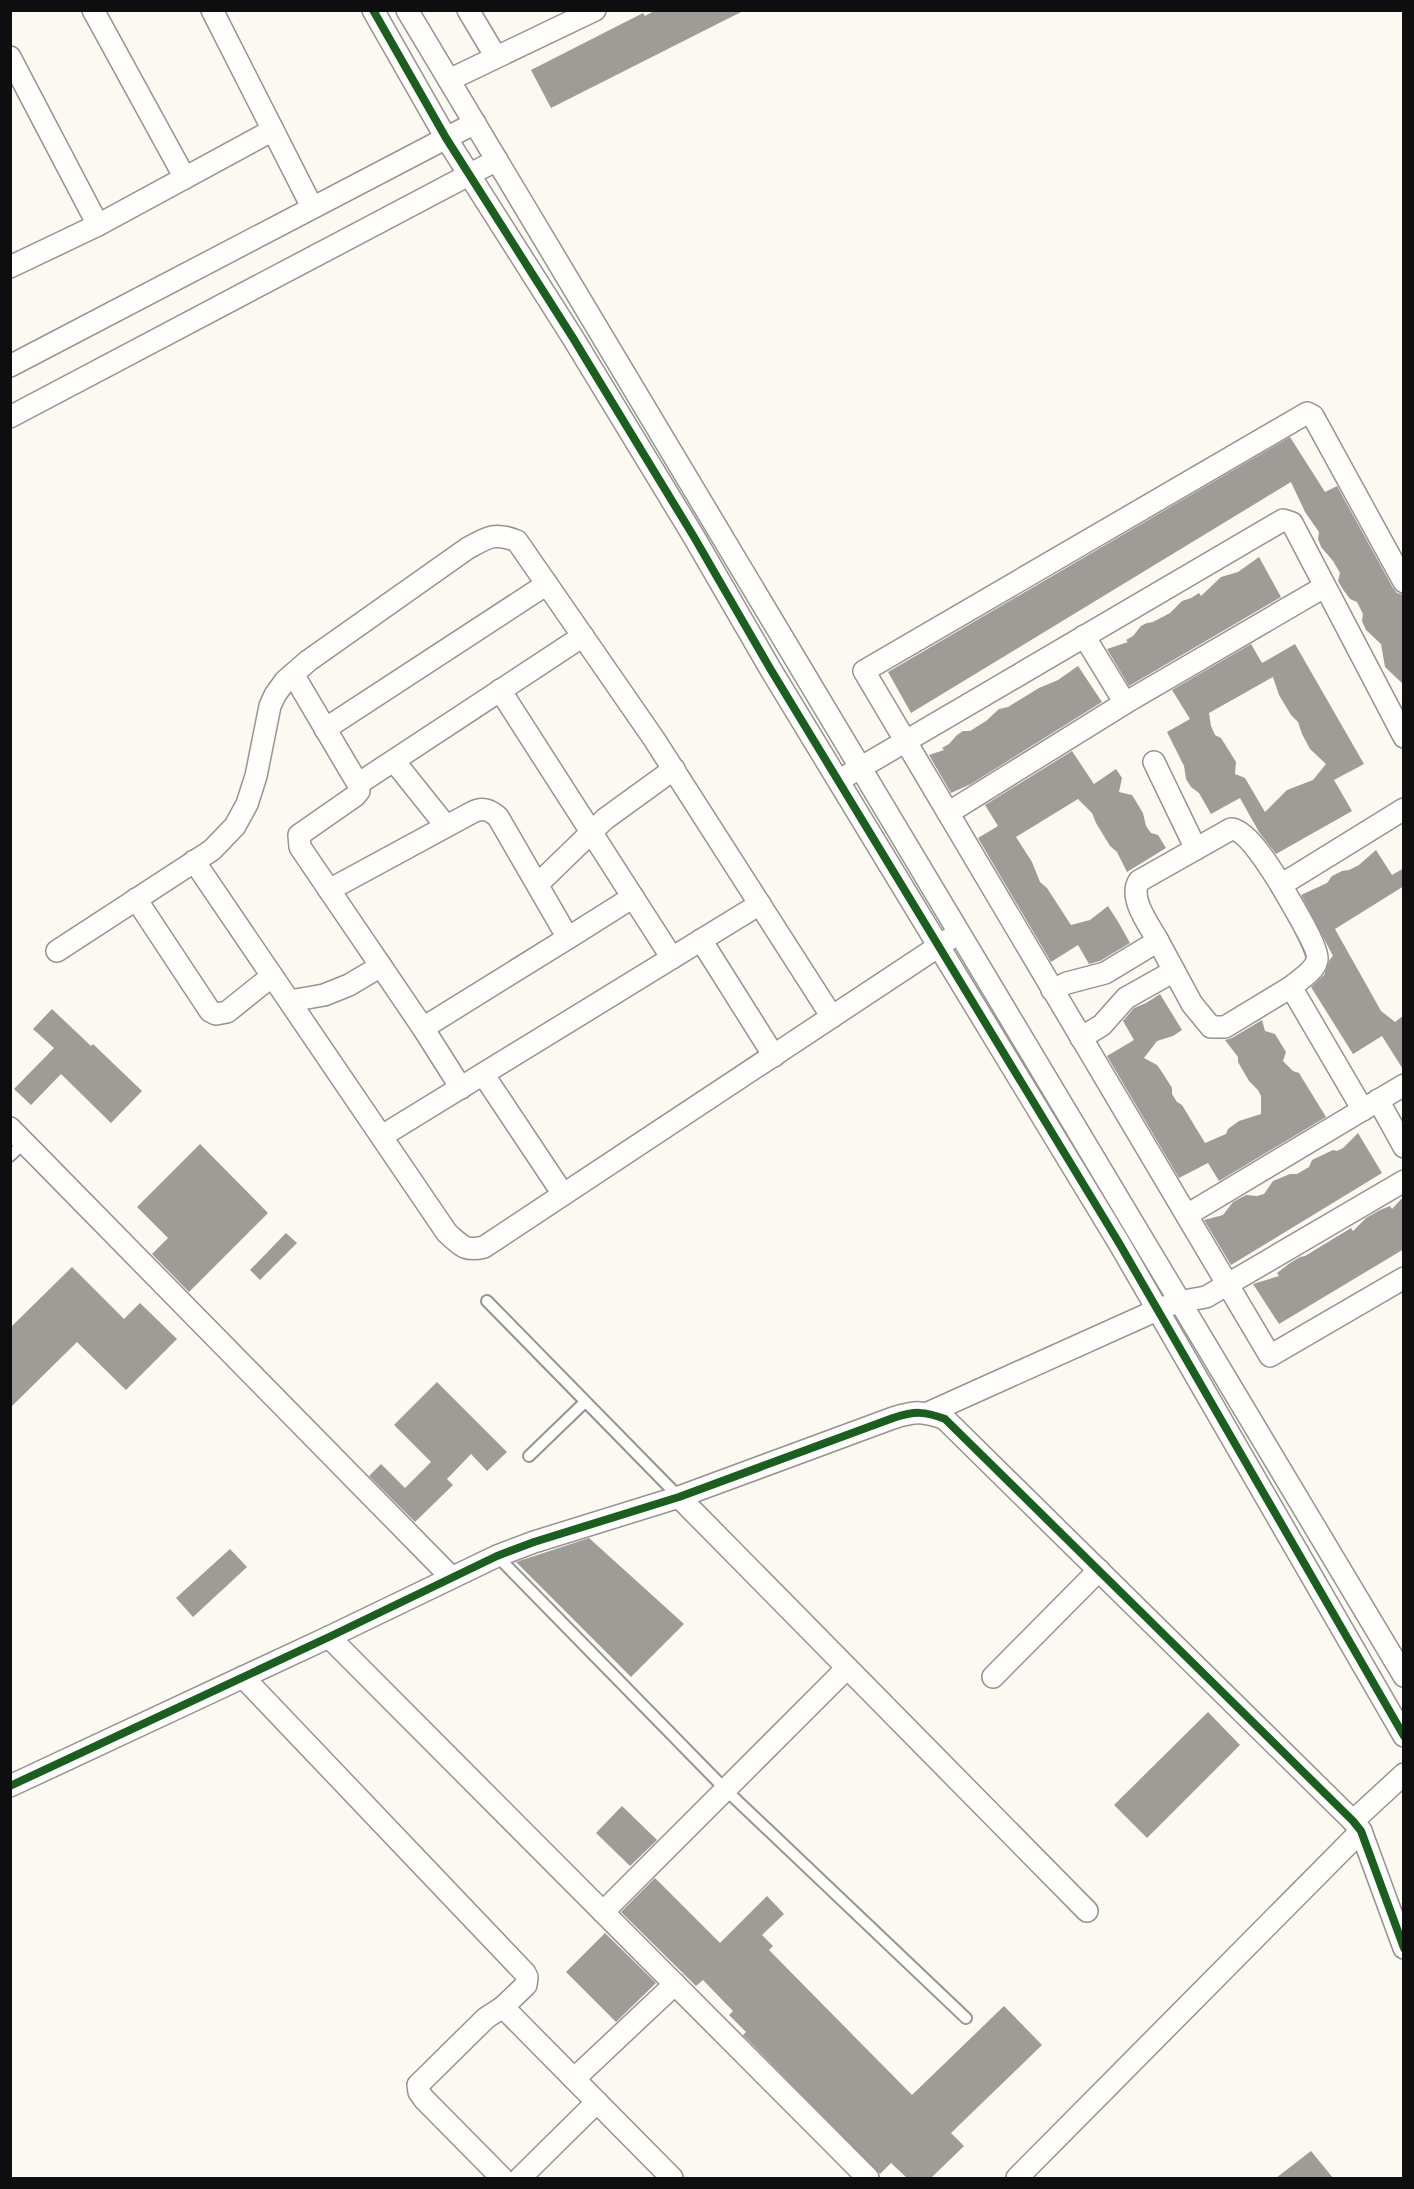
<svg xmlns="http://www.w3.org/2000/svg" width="1414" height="2189" viewBox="0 0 1414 2189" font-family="'Times New Roman',serif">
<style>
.building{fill:#9f9c98;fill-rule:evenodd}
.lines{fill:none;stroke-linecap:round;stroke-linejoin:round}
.lane-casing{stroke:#959491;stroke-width:14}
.street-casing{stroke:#959491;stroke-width:24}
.lane{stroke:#fffefd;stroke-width:10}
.street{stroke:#fffefd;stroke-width:21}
.cycleway-casing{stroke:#fff;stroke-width:11}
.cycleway{stroke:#1b5e20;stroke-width:8}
</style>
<rect width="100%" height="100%" fill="#fcf9f2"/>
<!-- building -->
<g class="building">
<path d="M656,10h89l-194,98 -20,-38 112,-57 2,3z"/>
<path d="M1290,437l35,55 12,-6 56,102 4,5 7,2v90l-19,-18 -4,-23 -15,-14 -4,-9 1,-7 -6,-12 -7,-3 -6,-8 -6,-10 2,-8 -7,-12 -12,-14 -3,-8 1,-7 -14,-20 -14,-30 -380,231 -23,-41z"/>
<path d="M1259,557l22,40 -152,89 -22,-37 21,-7 -2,-2 7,-4 8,-10 6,-3 6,-1 17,-9 12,-12 9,-3 8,-5 2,3 20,-19 17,-5z"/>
<path d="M1251,644l11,19 33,-19 69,120 -30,16 18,31 -76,43 -17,-22 -19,-34 -29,16 -12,-21 -8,-6 -5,-8 -2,-13 -17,-34 23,-13 -18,-29zM1273,677l6,18 12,20 7,7 4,12 8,15 16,15 -13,16 -26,10 -22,22 -20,-34 -10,-4 1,-12 -15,-24 -6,-3 -4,-9 -2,-13z"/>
<path d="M1078,666l24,36 -131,82 -20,9 -22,-38 15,-5 -2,-2 7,-4 8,-9 6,-4h7l16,-10 13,-12 9,-2 31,-19 19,-8z"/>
<path d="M1072,751l22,33 22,-15 6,9 -3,14 13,3 11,18 3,13 5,7 7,2 8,13 -39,24 -10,-20 -7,-6 -14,-23 -4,-10 -14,-14 -62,38 16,25 8,20 7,6 24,37 19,-5 18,-14 12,19 10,18 -30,18 -11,3 -11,-19 -27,17 -73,-124 20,-12 -13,-21z"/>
<path d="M1376,850l16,25 12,-7v18l-69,43 46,82 14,11 9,-7v56l-22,-35 -29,18 -42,-67 13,-12 6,-16 3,-3 -32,-61 26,-12 5,-7 10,-5 7,-1 10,-5z"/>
<path d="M1160,994l22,36 -9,6 -16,5 -13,17 13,7 5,7 10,16v6l5,8 5,3 23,38 21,-9 2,-5 11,-8 22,-7v-18l-3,-6 -9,-9 -11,-19v-5l-13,-17 7,-2 30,-18 3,11 10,3 11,18 -3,9 10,10 6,2 27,44 -107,64 -11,-18 -29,15 -72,-122 27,-16 -11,-19 11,-13 12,-5z"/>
<path d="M52,1009l39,37 2,-2 49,47 -31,32 -50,-49 -30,31 -17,-16 40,-41 -21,-19z"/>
<path d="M1358,1133l24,40 -151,92 -27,-45 19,-5 10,-13 13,-7 11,1 7,-2 9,-13 17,-7h7l12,-7 3,-7 21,-10 4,1 6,-3z"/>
<path d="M200,1144l68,69 -79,79 -37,-38 16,-16 -31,-31z"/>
<path d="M1404,1196v53l-125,75 -26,-40 26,-8 -2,-3 13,-10 10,-6 5,-1 46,-28 2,3 13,-13 14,-8 10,-4 2,3z"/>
<path d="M286,1233l11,10 -37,37 -10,-10z"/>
<path d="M72,1267l52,52 16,-16 37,36 -51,51 -49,-48 -67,66v-80z"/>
<path d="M437,1382l70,70 -20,19 -16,-17 -24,25 6,6 -38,37 -46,-46 12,-12 24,24 26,-26 -37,-37z"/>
<path d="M589,1538l95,86 -53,53 -115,-115z"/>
<path d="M230,1549l17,18 -54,50 -17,-19z"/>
<path d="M1208,1712l32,33 -93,93 -33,-33z"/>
<path d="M622,1806l35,34 -27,26 -34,-33z"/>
<path d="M655,1878l65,65 47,-47 17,18 -22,21 11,11 -4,4 143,145 92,-89 38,39 -91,88 13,13 -33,32h-24l-16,-15 -11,11 -137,-139 3,-3 -17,-17 4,-4 -30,-31 -7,6 -75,-74z"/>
<path d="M605,1933l51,50 -40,39 -50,-50z"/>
<path d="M1311,2151l22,27h-57z"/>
</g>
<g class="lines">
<!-- lane casing -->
<g class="lane-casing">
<g id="lane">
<path d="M10,1156l15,-14"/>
<path d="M487,1301l192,196"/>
<path d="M529,1456l56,-54"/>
<path d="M497,1556l229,234 240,228"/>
</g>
</g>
<!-- street casing -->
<g class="street-casing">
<g id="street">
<path d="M93,10l92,168"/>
<path d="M212,10l100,197"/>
<path d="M373,10l73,128 127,200 121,199 77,133 348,573 285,493"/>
<path d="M407,10l997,1666"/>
<path d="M468,10l28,47"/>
<path d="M10,57l88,168"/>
<path d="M449,80l146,-70"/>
<path d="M10,267l88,-42 175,-95"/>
<path d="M10,366l465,-243"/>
<path d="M10,417l487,-257"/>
<path d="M1404,582l-91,-166 -6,-3 -443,258 406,685 134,-78"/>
<path d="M1084,636l41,67"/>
<path d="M293,674l65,110 1,7 -4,5 -56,39 1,12 123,181 38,60"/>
<path d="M500,690l172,268"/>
<path d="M325,729l222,-145"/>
<path d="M394,761l52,65"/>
<path d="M1154,762l42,87"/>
<path d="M848,775l435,-255 9,3 112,214"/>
<path d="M358,784l225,-148"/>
<path d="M948,813l177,-110 199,-116"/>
<path d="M194,861l253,372c14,12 17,19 37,14l467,-309"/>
<path d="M538,884l67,-65 69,-50"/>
<path d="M1281,885c7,13 39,64 36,75 -2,11 -18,20 -26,27"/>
<path d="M329,890l142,-77c11,-6 18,-4 27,4l70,121 65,-41"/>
<path d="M136,899l74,112 6,3 11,-2 45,-36"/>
<path d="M701,940l73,116"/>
<path d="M1158,941l34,63 19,23h14l66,-40 72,123"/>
<path d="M57,951l155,-101 23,-24 12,-22 9,-28 14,-70 5,-11 10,-14 23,-20 160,-113c20,-11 27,-16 49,-7l137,198 178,278"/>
<path d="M1052,990l15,-7 38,-10 53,-32c-8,-15 -30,-43 -19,-60l92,-52c17,1 41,42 50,56l123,-76"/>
<path d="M290,1001l34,-6 25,-10 32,-19"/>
<path d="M423,1028l145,-90"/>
<path d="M1081,1038l21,-13 24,-27 48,-27"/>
<path d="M483,1074l80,120"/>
<path d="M1378,1100l26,47"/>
<path d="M10,1128l441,449"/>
<path d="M382,1136l378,-232"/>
<path d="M1187,1215l217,-130"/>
<path d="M928,1413l229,-103 21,-8 28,-5 198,-116"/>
<path d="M679,1497l408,414"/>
<path d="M329,1637l539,541"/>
<path d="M243,1677l282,296 2,4 -1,8 -23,22 169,171"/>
<path d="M993,1677l106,-107"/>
<path d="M10,1786l319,-149 168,-81 37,-14 145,-45 214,-79c22,-7 31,-7 52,1l408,402 8,10 43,117"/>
<path d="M1353,1821l51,-47"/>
<path d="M603,1912l244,-244"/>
<path d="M574,2079l101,-95"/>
<path d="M502,2178l-78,-79 -5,-7 -1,-7 68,-67 17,-11"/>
<path d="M520,2178l77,-76"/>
<path d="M1017,2178l344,-347"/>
</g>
</g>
<!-- lane -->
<use href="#lane" class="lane"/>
<!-- street -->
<use href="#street" class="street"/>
<!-- cycleway casing -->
<g class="cycleway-casing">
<g id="cycleway">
<path d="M373,10l73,128 127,200 121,199 77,133 348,573 285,493"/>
<path d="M10,1786l319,-149 168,-81 37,-14 145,-45 214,-79c22,-7 31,-7 52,1l408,402 8,10 43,117"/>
</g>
</g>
<!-- cycleway -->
<use href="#cycleway" class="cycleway"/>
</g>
<!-- border -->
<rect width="1414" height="2189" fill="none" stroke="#0e0e0e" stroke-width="24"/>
</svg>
